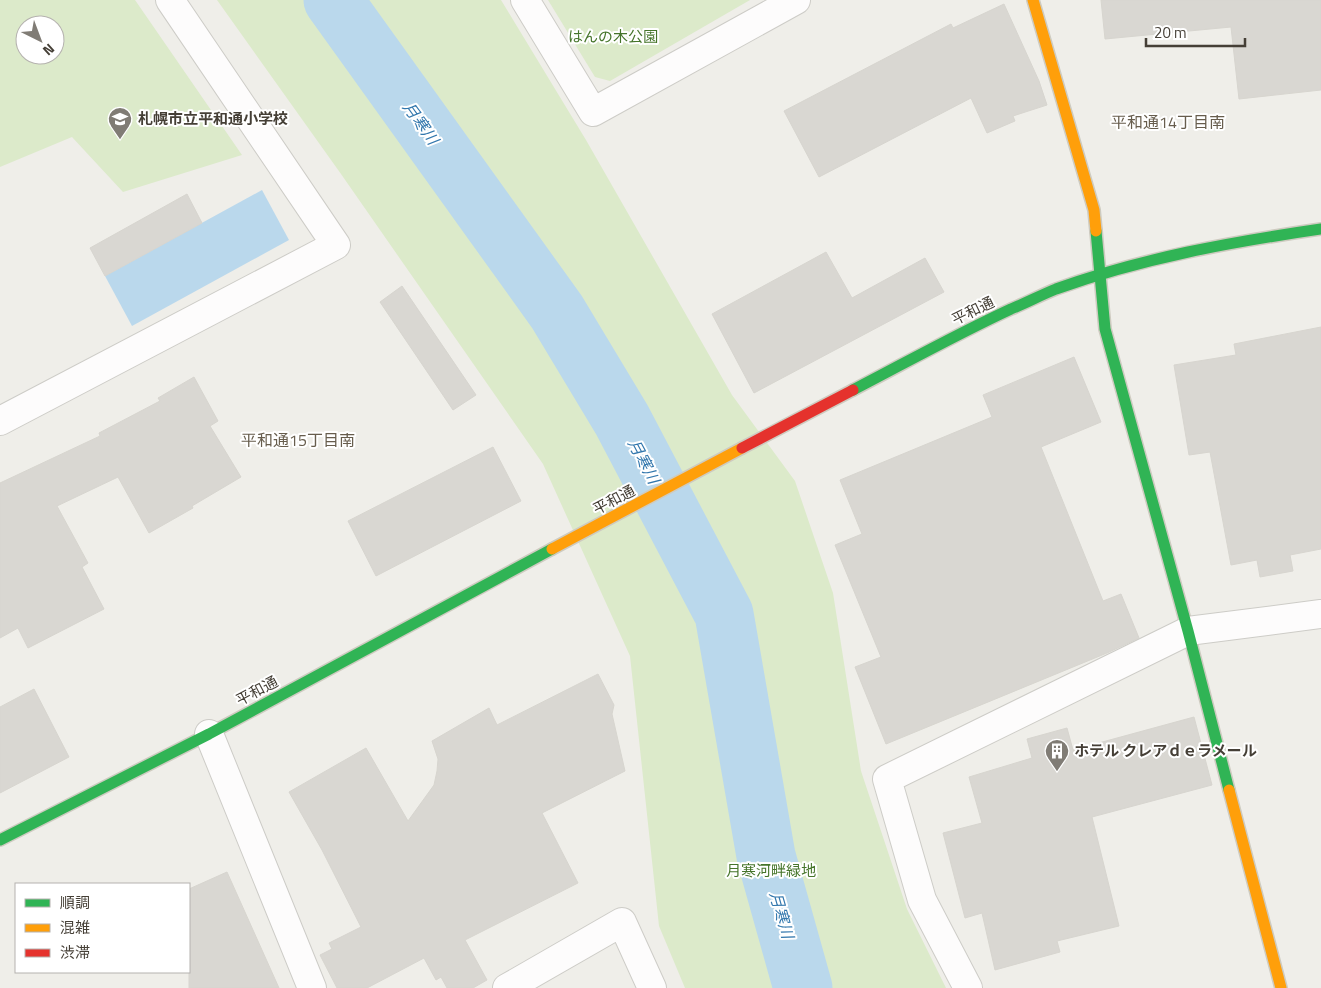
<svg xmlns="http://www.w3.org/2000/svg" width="1321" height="988" viewBox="0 0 1321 988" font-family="'Titillium Web','Noto Sans JP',sans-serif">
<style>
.green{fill:#dceaca;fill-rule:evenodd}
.water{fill:#bad8ec}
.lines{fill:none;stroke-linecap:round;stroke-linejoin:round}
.river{stroke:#bad8ec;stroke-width:59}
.building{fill:#d9d7d2;stroke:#d7d5cf}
.street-casing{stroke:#cdccc7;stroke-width:30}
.fast-casing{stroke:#cecbc0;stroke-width:14}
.slow-casing{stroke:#cecbc0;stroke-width:14}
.jam-casing{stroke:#cecbc0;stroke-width:14}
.street{stroke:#fdfcfc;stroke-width:28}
.fast{stroke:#30b455;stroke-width:11}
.slow{stroke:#ff9f0a;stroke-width:11}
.jam{stroke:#e5322d;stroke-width:11}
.labels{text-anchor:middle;stroke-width:4;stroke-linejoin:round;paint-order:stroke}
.park-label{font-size:15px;fill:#46752b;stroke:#fff}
.poi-label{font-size:15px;font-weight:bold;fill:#453f36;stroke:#fff;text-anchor:start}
.street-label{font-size:15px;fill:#453f36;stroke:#fff}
.neighbourhood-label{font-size:16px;fill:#675d4d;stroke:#fff}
.water-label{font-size:16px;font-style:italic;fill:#3277ad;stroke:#fff}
</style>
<rect width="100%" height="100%" fill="#efeee9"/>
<!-- green -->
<g class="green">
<path d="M0,0h135l107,155 -119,37 -51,-55 -72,30zM25,25h30v30h-30z"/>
<path d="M217,0h284l85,140 146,255 63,86 38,112 28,178 46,138 39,79h-261l-26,-62 -29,-270 -87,-192 -202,-290z"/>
<path d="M548,0h202l-140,81 -15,-4z"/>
</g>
<!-- water -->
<path class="water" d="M262,190l27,50 -157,86 -27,-50z"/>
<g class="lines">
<!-- river -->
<path class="river" d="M333,0l224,312 65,108 102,194 42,242 37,132"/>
</g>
<!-- building -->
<g class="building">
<path d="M1101,0h220v90l-82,9 -8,-72 -126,12z"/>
<path d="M1004,4l35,77 8,24 -34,11 2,5 -28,12 -16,-35 -152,79 -35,-66 167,-87 2,4z"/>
<path d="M187,194l15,29 -97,53 -15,-28z"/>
<path d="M826,252l26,46 73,-40 19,34 -190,101 -42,-79z"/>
<path d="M402,286l74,109 -23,15 -73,-108z"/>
<path d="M1321,327v222l-31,6 3,16 -33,6 -3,-17 -26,5 -21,-113 -21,3 -15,-90 62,-10 -2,-11z"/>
<path d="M1074,357l27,65 -60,25 62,154 18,-7 18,44 -32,15 -221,91 -31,-77 26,-10 -46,-112 27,-11 -22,-54 152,-63 -9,-22z"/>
<path d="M194,377l24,44 -8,5 31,51 -49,29 1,2 -44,25 -31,-56 -61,29 31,57 -6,4 22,42 -76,39 -10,-20 -18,10v-155l100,-47 -1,-3 61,-32 -2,-3z"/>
<path d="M493,447l28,54 -145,75 -28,-55z"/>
<path d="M598,674l16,31 -2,9 13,57 -83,42 36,70 -113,57 22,40 -14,8h-26l-6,-11 -5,3 -12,-22 -57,30h-30l-17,-33 12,-6 -3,-6 32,-16 -39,-77 -33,-58 77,-44 42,73 26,-36 3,-14 1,-12 -6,-18 57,-33 8,17z"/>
<path d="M34,689l35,68 -69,36v-86z"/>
<path d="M1194,717l18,68 -120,32 27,109 -62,15 3,11 -65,18 -13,-57 -17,5 -22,-85 39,-10 -13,-46 63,-19 -5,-19 40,-11 6,22z"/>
<path d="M227,872l52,116h-90v-99z"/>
</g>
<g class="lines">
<!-- street casing -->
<g class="street-casing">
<g id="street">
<path d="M525,0l68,112 203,-112"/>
<path d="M0,421l336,-176 -166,-245"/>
<path d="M209,734l103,254"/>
<path d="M507,988l115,-66 30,66"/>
<path d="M968,988l-46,-88 -35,-121 301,-148 133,-17"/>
</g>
</g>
<!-- fast casing -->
<g class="fast-casing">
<g id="fast">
<path d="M1096,231l9,98 83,302 41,159"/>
<path d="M853,390c52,-27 104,-56 158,-81 15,-6 30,-14 45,-20 86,-31 175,-47 265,-60"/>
<path d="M0,840l209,-106 343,-185"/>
</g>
</g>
<!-- slow casing -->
<g class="slow-casing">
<g id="slow">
<path d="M1033,0l61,210 2,21"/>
<path d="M552,549l190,-101"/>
<path d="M1229,790l52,198"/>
</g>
</g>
<!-- jam casing -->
<g class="jam-casing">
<path id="jam" d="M742,448l111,-58"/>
</g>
<!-- street -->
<use href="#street" class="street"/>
<!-- fast -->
<use href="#fast" class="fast"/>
<!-- slow -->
<use href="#slow" class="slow"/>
<!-- jam -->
<use href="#jam" class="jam"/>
</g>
<!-- icons -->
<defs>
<g id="school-pin" transform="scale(1.25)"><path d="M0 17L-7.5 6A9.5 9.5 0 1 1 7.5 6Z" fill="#807c75" stroke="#fff"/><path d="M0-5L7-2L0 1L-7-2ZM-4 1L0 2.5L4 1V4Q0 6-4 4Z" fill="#fff"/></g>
<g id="building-pin" transform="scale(1.25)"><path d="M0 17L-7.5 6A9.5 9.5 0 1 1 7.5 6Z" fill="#807c75" stroke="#fff"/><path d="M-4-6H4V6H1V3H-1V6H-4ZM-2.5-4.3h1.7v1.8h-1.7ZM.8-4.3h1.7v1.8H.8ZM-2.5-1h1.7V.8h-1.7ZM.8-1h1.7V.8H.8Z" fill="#fff"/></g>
</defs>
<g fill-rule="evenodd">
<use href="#school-pin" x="120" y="119"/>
<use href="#building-pin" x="1057" y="751"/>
</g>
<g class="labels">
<!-- park labels -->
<g class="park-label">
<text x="613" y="42">はんの木公園</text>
<text x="771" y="876">月寒河畔緑地</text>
</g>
<!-- poi labels -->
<g class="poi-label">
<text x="138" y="124">札幌市立平和通小学校</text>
<text x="1074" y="756">ホテル クレアｄｅラメール</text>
</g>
<!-- street labels -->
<g class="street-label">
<text transform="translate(973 311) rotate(-26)" y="5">平和通</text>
<text transform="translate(614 500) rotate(-28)" y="5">平和通</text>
<text transform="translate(257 691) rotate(-28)" y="5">平和通</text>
</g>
<!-- neighbourhood labels -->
<g class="neighbourhood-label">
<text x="1168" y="128">平和通14丁目南</text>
<text x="298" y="446">平和通15丁目南</text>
</g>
<!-- water labels -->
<g class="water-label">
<text transform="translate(421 123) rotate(54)" y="6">月寒川</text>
<text transform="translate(644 461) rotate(62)" y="6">月寒川</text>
<text transform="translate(782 915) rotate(74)" y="6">月寒川</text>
</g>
</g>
<!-- legend -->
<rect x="15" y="883" width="175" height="90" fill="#ffffff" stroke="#b5b2af"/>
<rect x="25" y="899" width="25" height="8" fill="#30b455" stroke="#b5b2af"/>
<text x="60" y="908" font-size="15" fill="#453f36">順調</text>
<rect x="25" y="924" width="25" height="8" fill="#ff9f0a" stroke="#b5b2af"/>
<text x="60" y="933" font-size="15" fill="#453f36">混雑</text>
<rect x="25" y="949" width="25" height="8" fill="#e5322d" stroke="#b5b2af"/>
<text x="60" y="958" font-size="15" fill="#453f36">渋滞</text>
<!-- north arrow -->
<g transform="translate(40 40) rotate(138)"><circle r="24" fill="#ffffff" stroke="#b5b2af"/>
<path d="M0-4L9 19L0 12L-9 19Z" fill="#807c75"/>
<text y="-8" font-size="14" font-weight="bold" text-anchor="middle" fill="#453f36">N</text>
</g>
<!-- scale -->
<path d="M1146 38v8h99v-8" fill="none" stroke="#453f36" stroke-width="2.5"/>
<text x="1154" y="38" font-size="15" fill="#453f36" stroke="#ffffff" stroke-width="4" paint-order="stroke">20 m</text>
</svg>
